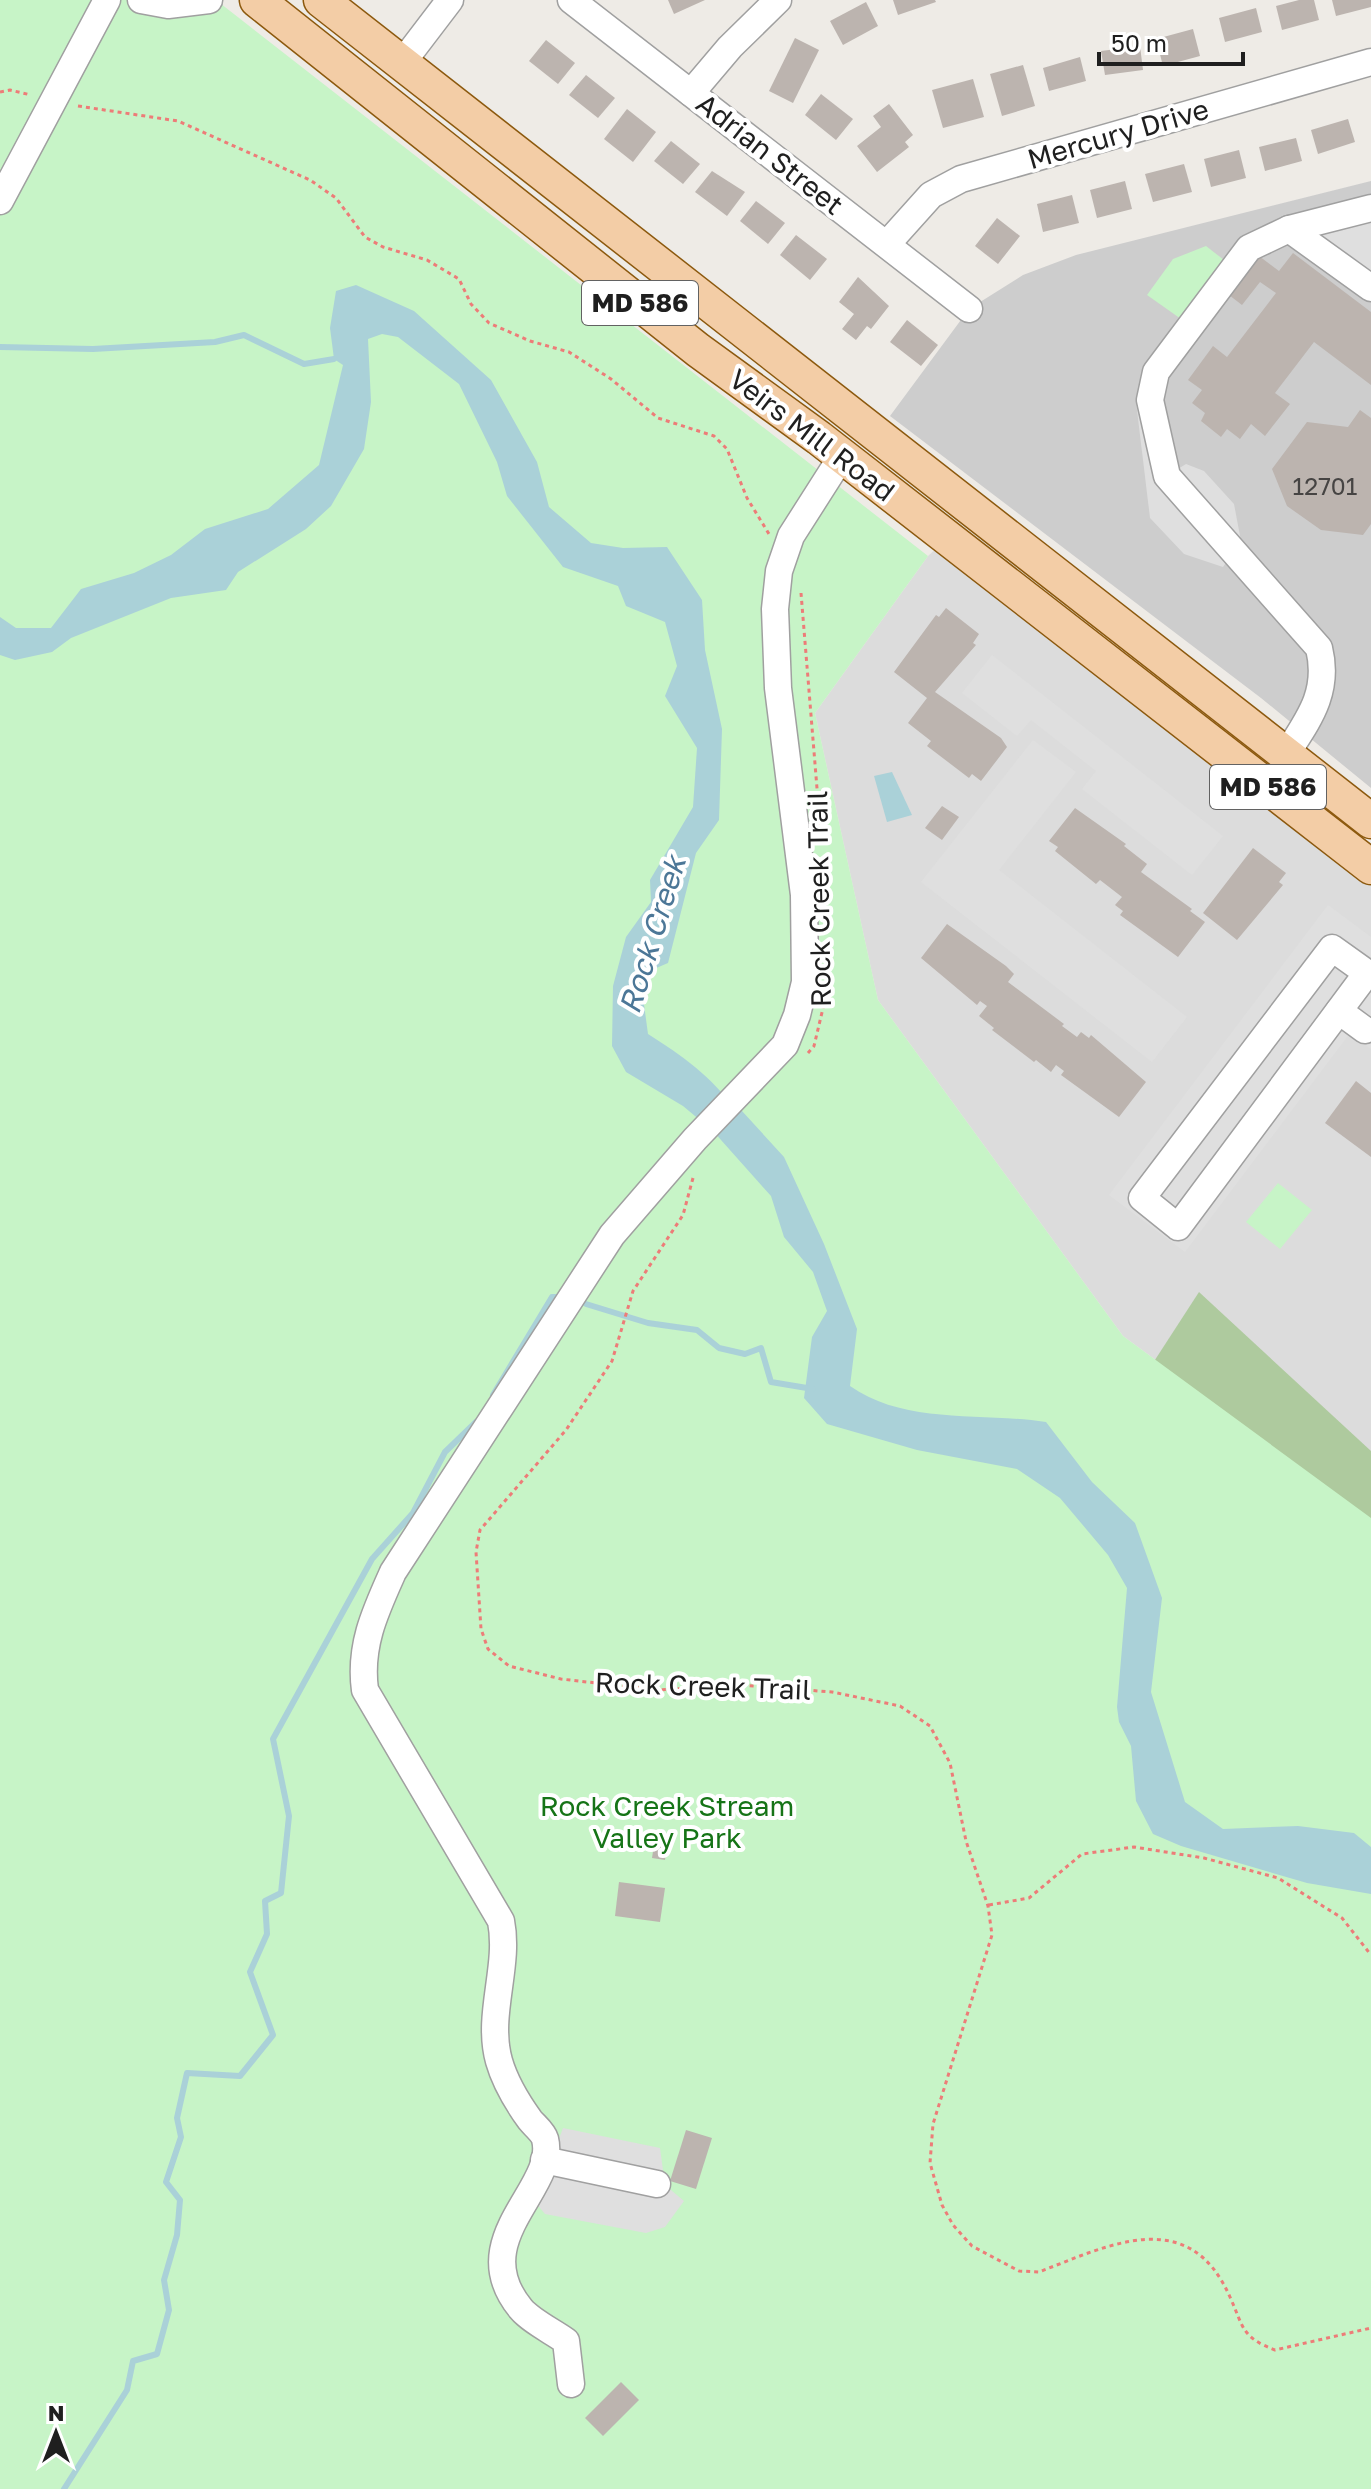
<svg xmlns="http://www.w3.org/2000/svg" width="1371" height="2489" viewBox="0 0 1371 2489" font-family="'Golos Text',sans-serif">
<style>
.residential{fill:#dcdcdc}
.religious{fill:#cdcdcd}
.forest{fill:#aeca9e}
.park{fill:#c7f4c7}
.parking{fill:#dfdfdf}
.water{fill:#aad1d8}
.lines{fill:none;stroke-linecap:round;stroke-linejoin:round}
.stream{stroke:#aad1d8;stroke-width:6}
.building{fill:#bcb4af}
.minor-casing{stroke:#a0a0a0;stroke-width:29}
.major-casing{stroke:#8c590e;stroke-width:37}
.path{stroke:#ed7c78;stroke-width:3;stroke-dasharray:4 4;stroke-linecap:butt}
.minor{stroke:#fff;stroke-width:26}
.major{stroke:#f3cda6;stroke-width:34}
.labels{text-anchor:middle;stroke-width:8;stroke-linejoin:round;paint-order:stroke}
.number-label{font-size:24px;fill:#464443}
.shield{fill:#fff;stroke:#626262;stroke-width:2}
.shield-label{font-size:26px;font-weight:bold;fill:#1f1f1f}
.street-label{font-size:28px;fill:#1f1f1f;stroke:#fff}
.park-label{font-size:28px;fill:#167417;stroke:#fff}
.water-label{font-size:30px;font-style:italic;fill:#4c7797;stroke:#fff}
</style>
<rect width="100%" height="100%" fill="#eeebe6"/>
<!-- residential -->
<path class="residential" d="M948,538l423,329v651l-248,-182 -245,-336 -63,-287 113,-157z"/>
<!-- religious -->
<path class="religious" d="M1371,181v607l-110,-90 -371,-282 79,-107 54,-34 53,-20z"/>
<!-- forest -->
<path class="forest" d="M1199,1292l172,159v154l-231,-222z"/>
<!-- park -->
<g class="park">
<path d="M0,0h216l712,556 -113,157 63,287 245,336 248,182v971h-1371z"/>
<path d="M1206,246l18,14 -43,59 -34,-24 26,-36z"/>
<path d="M1278,1183l34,27 -32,39 -34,-27z"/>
</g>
<!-- parking -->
<g class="parking">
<path d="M1371,217v55l-57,-41z"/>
<path d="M1148,369l20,106 18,-11 18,7 30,33 7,37 -18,26 -39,-13 -34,-36 -14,-116z"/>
<path d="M992,655l231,181 -31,39 -110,-86 14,-18 -65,-51 -14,16 -55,-43z"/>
<path d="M1033,740l43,32 -77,98 188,147 -35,45 -231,-180z"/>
<path d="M1328,905l43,32v112l-21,-16 -165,219 -76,-57z"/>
<path d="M563,2128l97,20 5,37 19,16 -19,26 -19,6 -101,-19 -10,-12z"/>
</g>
<!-- water -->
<g class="water">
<path d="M356,285l58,26 77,69 46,82 12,45 42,36 32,5 44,-1 35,53 3,50 17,79 -3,91 -23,33 -28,110 -14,6 -11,28 5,37c33,21 65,43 87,76l7,1 42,46 40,87 33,85 -7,57c55,39 131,26 196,36l46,60 43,41 27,75 -11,94 34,110 38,27 75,-3 56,7 17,14v47l-64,-11 -126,-37 -28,-12 -17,-33 -5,-55 -12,-24 -2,-15 10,-119 -19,-33 -48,-57 -43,-29 -100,-19 -90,-26 -23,-26 8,-61 15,-26 -14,-39 -29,-35 -13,-41 -58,-65 -30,-25 -57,-34 -14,-26 1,-60 13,-49 25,-35 -1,-22 43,-73 4,-59 -32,-52 12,-30 -12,-44 -39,-16 -8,-20 -55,-19 -56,-71 -10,-34 -38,-78 -61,-47 -16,-3 -14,5 3,63 -7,47 -33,57 -25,23 -68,43 -12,18 -55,8 -100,40 -19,14 -37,8 -15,-5v-38l16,11h35l30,-39 53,-16 37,-18 34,-26 63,-20 51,-44 24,-100 -9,-6 -4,-31 6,-37z"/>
<path d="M892,772l20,43 -25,7 -13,-46z"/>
</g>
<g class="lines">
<!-- stream -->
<g class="stream">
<path d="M0,347l93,2 122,-7 29,-7 60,29 30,-5"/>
<path d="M586,1304l62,19 49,7 22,18 26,6 16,-6 10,34 42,7"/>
<path d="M493,1395l59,-98h7"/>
<path d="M64,2489l63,-99 6,-29 24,-7 12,-44 -5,-30 13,-45 3,-35 -14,-18 15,-45 -4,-19 10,-45 53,3 33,-41 -23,-63 17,-38 -2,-33 16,-8 8,-77 -16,-77 99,-180 41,-46 32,-61 31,-30"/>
</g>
</g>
<!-- building -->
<g class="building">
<path d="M668,0h37l-31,14z"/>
<path d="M893,0h42l1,2 -38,13z"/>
<path d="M1299,0h15l5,20 -37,10 -6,-24z"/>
<path d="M1332,0h39v7l-35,9z"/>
<path d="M866,2l12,24 -35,19 -13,-24z"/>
<path d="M1256,8l6,24 -37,10 -6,-24z"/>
<path d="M1193,29l7,27 -37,10 -7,-27z"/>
<path d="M795,38l24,12 -26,53 -24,-12z"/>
<path d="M546,40l29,23 -17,21 -29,-23z"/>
<path d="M1140,46l3,24 -38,5 -4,-24z"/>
<path d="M1080,57l6,24 -37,10 -6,-23z"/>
<path d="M1023,65l12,41 -33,10 -12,-42z"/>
<path d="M586,75l29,23 -17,20 -29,-23z"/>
<path d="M973,79l11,38 -41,11 -11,-38z"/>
<path d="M821,94l32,25 -17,21 -31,-25z"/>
<path d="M889,104l24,31 -8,7 4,5 -32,25 -20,-26 24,-19 -8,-11z"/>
<path d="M627,109l29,23 -23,30 -29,-23z"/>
<path d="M1348,119l7,23 -37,12 -7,-24z"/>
<path d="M1296,138l6,23 -37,10 -6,-24z"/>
<path d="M671,141l29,23 -17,20 -29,-23z"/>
<path d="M1239,150l7,28 -35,9 -7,-28z"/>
<path d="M1184,164l8,28 -39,10 -8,-28z"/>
<path d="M712,171l33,21 -18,24 -32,-24z"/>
<path d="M1125,181l7,28 -35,9 -7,-28z"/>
<path d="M1072,195l7,28 -36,9 -6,-28z"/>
<path d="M756,201l29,22 -17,21 -28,-23z"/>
<path d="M997,218l23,18 -22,28 -23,-18z"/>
<path d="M796,235l31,24 -17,21 -30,-25z"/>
<path d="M1293,253l78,59v73l-57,-43 -39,51 15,11 -25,32 -14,-12 -11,15 -13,-10 -6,8 -20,-16 4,-8 -13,-10 10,-13 -14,-10 25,-34 14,11 49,-64 -16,-11 -18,23 -13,-10 30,-39 20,15z"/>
<path d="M858,277l31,29 -18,23 -4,-3 -11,14 -14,-11 12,-15 -15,-12z"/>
<path d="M907,320l31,25 -17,21 -31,-24z"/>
<path d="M1360,410l11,8v106l-8,11 -42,-5 -34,-24 -15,-37 35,-47 41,5z"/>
<path d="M946,608l33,26 -6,9 3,2 -41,47 66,46 6,9 -26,34 -9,-7 -3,4 -42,-32 4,-5 -23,-18 19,-25 -33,-26 42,-57 3,2z"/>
<path d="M942,806l17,11 -17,23 -17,-12z"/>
<path d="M1075,808l51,36 -2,2 23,18 -6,8 51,37 -2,2 15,11 -27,35 -58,-42 3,-4 -8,-6 7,-8 -22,-17 -4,4 -41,-33 3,-4 -9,-6z"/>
<path d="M1253,848l33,25 -7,9 4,3 -46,55 -34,-27z"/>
<path d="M947,924l59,42 8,8 -6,8 56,42 -2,2 15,11 4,-5 8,6 2,-3 55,47 -27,35 -58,-42 3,-4 -8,-6 -5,7 -15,-12 -2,2 -42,-32 2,-2 -15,-12 8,-10 -7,-5 -3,4 -56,-47z"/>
<path d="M1356,1081l15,12v64l-46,-34z"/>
<path d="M654,1845l13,2 -2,13 -13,-2z"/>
<path d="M619,1882l46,6 -5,34 -45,-6z"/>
<path d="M686,2130l26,8 -16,51 -26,-8z"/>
<path d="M621,2382l18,18 -36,36 -18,-18z"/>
</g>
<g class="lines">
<!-- minor casing -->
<g class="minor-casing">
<g id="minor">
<path d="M141,0l27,5 41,-5"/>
<path d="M571,0l398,309"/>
<path d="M402,63l48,-63"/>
<path d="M691,93l39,-46 48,-47"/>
<path d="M0,201l107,-201"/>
<path d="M1289,229l82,59"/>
<path d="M887,244l44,-49 30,-16 410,-117"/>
<path d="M1285,756c23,-36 45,-63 34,-108l-152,-172 -17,-76 6,-28 93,-124 40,-19 82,-21"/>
<path d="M1367,973l-189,254 -36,-29 190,-250 35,25 4,3"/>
<path d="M1339,1011l26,19"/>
<path d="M544,2160l113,24"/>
<path d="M571,2384l-5,-43c-14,-10 -35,-20 -45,-32 -58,-70 37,-120 24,-170 -2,-7 -11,-14 -15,-19 -13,-18 -25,-38 -31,-59 -13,-46 11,-94 2,-140l-136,-231c-6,-44 10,-78 28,-118l219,-337 83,-96 90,-94 12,-30 8,-33 -1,-87 -26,-207 -3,-79 4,-38 12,-35 51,-80"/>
</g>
</g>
<!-- major casing -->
<g class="major-casing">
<g id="major">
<path d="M257,0l441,350 121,88 552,429"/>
<path d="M321,0l1050,821"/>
</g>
</g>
<!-- path -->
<g class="path">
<path d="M0,92l10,-2 21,5"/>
<path d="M78,106l100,15 132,59 26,18 29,39 18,10 44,13 32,19 12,25 18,19 41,18 39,11 42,27 47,39 56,18 13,13 20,49 22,36"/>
<path d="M801,593l19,232"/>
<path d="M808,1053l6,-7 10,-42"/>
<path d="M693,1178l-10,37 -50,76 -21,70 -46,69 -86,100 -4,22 5,77 7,20 21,17 52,13 96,11 82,-5 93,7 68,14 30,20 20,37 16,78 22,65 4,29 -59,189 -3,39 12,42 11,20 19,21 47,25 20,1c70,-27 150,-68 191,25 14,31 11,40 45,53l96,-22"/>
<path d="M989,1905l40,-7 53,-44 52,-7 70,11 74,20 64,40 29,37"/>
</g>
<!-- minor -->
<use href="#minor" class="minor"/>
<!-- major -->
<use href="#major" class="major"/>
</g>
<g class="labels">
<!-- number labels -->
<g class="number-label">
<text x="1325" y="495">12701</text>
</g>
<!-- shield labels -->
<g class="shield">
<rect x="582" y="281" width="116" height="44" rx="6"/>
<rect x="1210" y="765" width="116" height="44" rx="6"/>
</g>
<g class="shield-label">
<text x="640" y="312">MD 586</text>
<text x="1268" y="796">MD 586</text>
</g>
<!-- street labels -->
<g class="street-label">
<text transform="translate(1118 134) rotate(-16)" y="10">Mercury Drive</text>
<text transform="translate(770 154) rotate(38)" y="10">Adrian Street</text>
<text transform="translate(812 435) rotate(37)" y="10">Veirs Mill Road</text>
<text transform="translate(819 899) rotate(-91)" y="10">Rock Creek Trail</text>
<text transform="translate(703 1686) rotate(2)" y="10">Rock Creek Trail</text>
</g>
<!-- park labels -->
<g class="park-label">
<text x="667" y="1816">Rock Creek Stream<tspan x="667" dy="32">Valley Park</tspan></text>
</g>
<!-- water labels -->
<g class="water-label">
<text transform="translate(653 935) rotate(-73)" y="10">Rock Creek</text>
</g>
</g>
<!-- north arrow -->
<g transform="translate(56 2433)" stroke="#ffffff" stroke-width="6" paint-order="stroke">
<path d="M0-6L14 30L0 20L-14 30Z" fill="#1f1f1f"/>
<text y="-12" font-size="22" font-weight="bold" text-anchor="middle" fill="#1f1f1f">N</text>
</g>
<!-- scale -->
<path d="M1099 52v12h144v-12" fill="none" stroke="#1f1f1f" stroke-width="4"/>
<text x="1111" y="52" font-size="24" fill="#1f1f1f" stroke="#ffffff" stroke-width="6" paint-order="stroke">50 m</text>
</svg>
